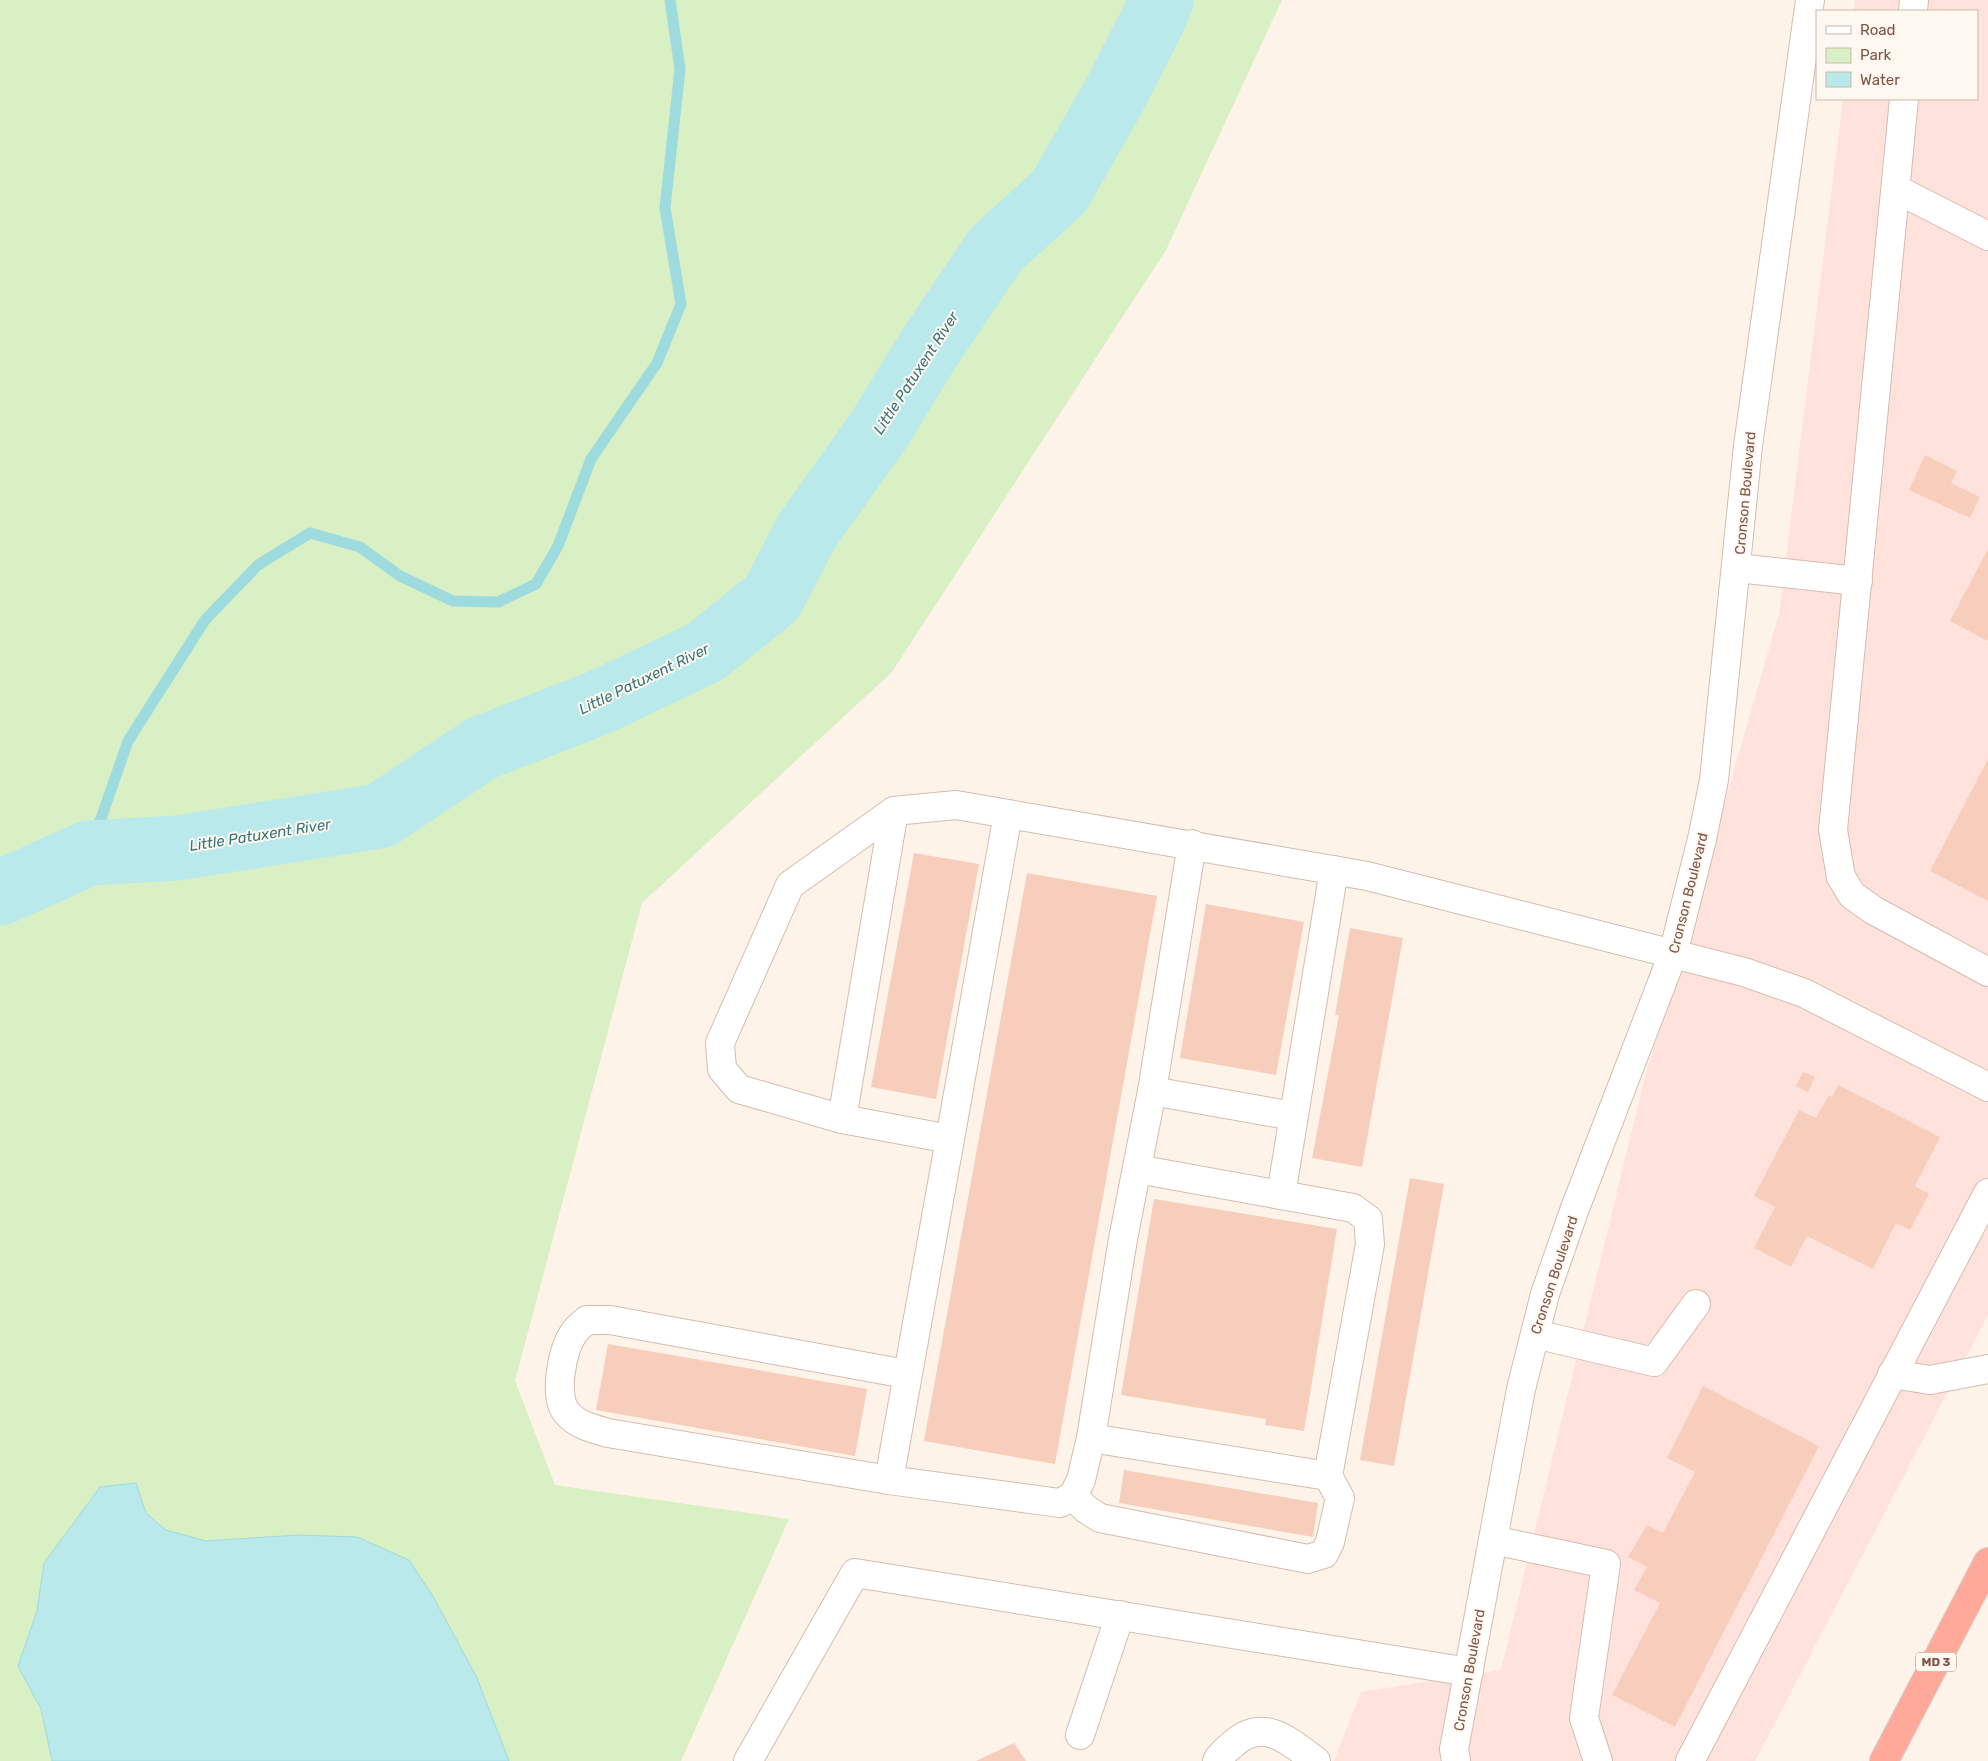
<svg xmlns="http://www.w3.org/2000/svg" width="1988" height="1761" viewBox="0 0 1988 1761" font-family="Rubik,sans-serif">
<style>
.commercial{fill:#ffe2db}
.green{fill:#d9efc4}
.water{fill:#b9e9eb;stroke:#9edbde}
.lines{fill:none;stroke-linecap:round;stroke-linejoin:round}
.stream{stroke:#9edbde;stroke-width:11}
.river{stroke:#b9e9eb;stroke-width:65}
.building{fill:#f7cebc}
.minor-casing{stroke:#d5bcaf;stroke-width:30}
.highway-casing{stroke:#dacfcc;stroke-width:30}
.minor{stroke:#fff;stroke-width:28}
.highway{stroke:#fea999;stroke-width:28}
.labels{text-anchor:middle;stroke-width:4;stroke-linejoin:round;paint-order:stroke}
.shield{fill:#fff8f0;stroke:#a3867a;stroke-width:1}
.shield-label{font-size:12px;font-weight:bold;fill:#7c5548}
.street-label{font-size:14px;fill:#7c5548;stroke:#fff8f0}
.water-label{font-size:15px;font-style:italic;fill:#37767b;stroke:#fff8f0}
</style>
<rect width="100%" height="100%" fill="#fef3e8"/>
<!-- commercial -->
<path class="commercial" d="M1855,0h133v1315l-233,446h-421l27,-69 140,-22 142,-585 136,-471 64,-515h134v-88h-123z"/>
<!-- green -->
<path class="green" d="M0,0h1282l-116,250 -274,422 -250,231 -127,478 40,104 234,34 -108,242h-172l-32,-83 -120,-141 -59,-2 -92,6 -40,-11 -20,-17 -46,-26 -56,76 -7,48 -19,55 23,43 11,52h-52z"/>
<!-- water -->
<path class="water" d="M136,1483l10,30 20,17 40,11 92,-6 59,2 52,23 25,38 43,80 32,83h-457l-11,-52 -23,-43 19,-55 7,-48 56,-76z"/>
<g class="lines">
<!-- stream -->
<path class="stream" d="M89,853l39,-112 77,-121 53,-55 52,-32 50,14 40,29 53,25 45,1 38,-18 22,-38 33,-87 66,-96 24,-59 -16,-96 15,-139 -10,-69"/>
<!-- river -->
<path class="river" d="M0,893l89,-40 88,-5 203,-32 102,-68 116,-45 107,-51 67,-54 35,-67 72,-101 49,-80 68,-101 63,-57 55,-96 41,-80 6,-16"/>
</g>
<!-- building -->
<g class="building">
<path d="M1925,455l32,16 -6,12 29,14 -10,21 -61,-28z"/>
<path d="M1988,549v92l-38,-20z"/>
<path d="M1988,759v142l-58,-30z"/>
<path d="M914,853l65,11 -43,235 -65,-12z"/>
<path d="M1027,873l130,23 -102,568 -131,-23z"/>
<path d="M1206,904l98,18 -28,153 -96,-17z"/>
<path d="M1350,928l53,10 -41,229 -50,-9 27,-143h-4z"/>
<path d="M1803,1072l12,5 -7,15 -12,-6z"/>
<path d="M1838,1085l102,52 -25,49 14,8 -19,36 -14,-7 -23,46 -66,-33 -16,31 -37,-19 21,-41 -21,-11 45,-86 17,8 13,-23 3,2z"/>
<path d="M1410,1178l34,6 -50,282 -34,-6z"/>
<path d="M1154,1199l183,30 -33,202 -39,-6 1,-6 -145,-24z"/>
<path d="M608,1344l259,45 -12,67 -259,-46z"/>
<path d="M1703,1386l116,60 -144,281 -63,-32 48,-92 -26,-13 13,-23 -19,-10 19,-32 16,8 32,-61 -28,-14z"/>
<path d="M1124,1470l194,33 -5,34 -194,-34z"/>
<path d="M1014,1743l12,18h-50z"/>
</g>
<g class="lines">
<!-- minor casing -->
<g class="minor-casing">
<g id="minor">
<path d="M1913,11l1,-11"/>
<path d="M1904,99l-71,731 8,47 11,18 21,15 115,62"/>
<path d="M1896,189l92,47"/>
<path d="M1737,568l121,13"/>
<path d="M1192,844l-40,247 -29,148 -32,199 -10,42 -8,16 -13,7 -171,-23 61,-341 -108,-20 -103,-30 -17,-20 -2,-26 70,-158 104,-74 62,-6 411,71 377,96 60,21 184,94"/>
<path d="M1152,1091l141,25"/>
<path d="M842,1119l52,-308"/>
<path d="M950,1139l58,-325"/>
<path d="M1281,1195l53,-325"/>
<path d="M1535,1334l119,28 42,-58"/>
<path d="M1892,1374l38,6 58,-11"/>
<path d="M1091,1438l237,38 42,-232 -2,-25 -15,-11 -216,-39"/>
<path d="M889,1480l-281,-47c-14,-4 -31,-8 -41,-20 -14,-16 -5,-62 6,-79 3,-5 9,-10 14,-14h23l296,54"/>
<path d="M1073,1496l13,13 14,9 208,41 16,-5 6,-12 10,-44 -12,-22"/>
<path d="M1493,1540l113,24 -22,154 14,43"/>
<path d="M1080,1735l40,-120"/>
<path d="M748,1761l107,-188 614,99"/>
<path d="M1217,1761c3,-7 11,-12 16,-17 31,-28 57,-2 83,17"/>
<path d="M1456,1761l-2,-12 67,-360 24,-95 29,-83 99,-257 29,-115 12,-59 34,-334 62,-446"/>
<path d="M1690,1761l298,-568"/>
</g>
</g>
<!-- highway casing -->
<g class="highway-casing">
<path id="highway" d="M1884,1761l104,-199"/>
</g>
<!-- minor -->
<use href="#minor" class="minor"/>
<!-- highway -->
<use href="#highway" class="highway"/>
</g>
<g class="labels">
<!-- shield labels -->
<rect class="shield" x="1916" y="1652.5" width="40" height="19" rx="4"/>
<g class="shield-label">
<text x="1936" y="1666">MD 3</text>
</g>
<!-- street labels -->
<g class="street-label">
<text transform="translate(1745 493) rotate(-85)" y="5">Cronson Boulevard</text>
<text transform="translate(1688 893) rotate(-76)" y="5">Cronson Boulevard</text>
<text transform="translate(1554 1275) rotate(-72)" y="5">Cronson Boulevard</text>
<text transform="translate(1469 1670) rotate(-80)" y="5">Cronson Boulevard</text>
</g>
<!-- water labels -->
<g class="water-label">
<text transform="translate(916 373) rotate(-57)" y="5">Little Patuxent River</text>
<text transform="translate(644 679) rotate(-26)" y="5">Little Patuxent River</text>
<text transform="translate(260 835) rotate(-9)" y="5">Little Patuxent River</text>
</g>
</g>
<!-- legend -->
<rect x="1816" y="10" width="162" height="90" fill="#fff8f0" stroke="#cbb7ad"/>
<rect x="1826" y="26" width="25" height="8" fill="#ffffff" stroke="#cbb7ad"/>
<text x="1860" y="35" font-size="15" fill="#7c5548">Road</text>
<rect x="1826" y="48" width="25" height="15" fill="#d9efc4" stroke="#cbb7ad"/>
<text x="1860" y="60" font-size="15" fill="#7c5548">Park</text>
<rect x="1826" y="72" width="25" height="15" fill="#b9e9eb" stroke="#cbb7ad"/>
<text x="1860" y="85" font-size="15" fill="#7c5548">Water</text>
</svg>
